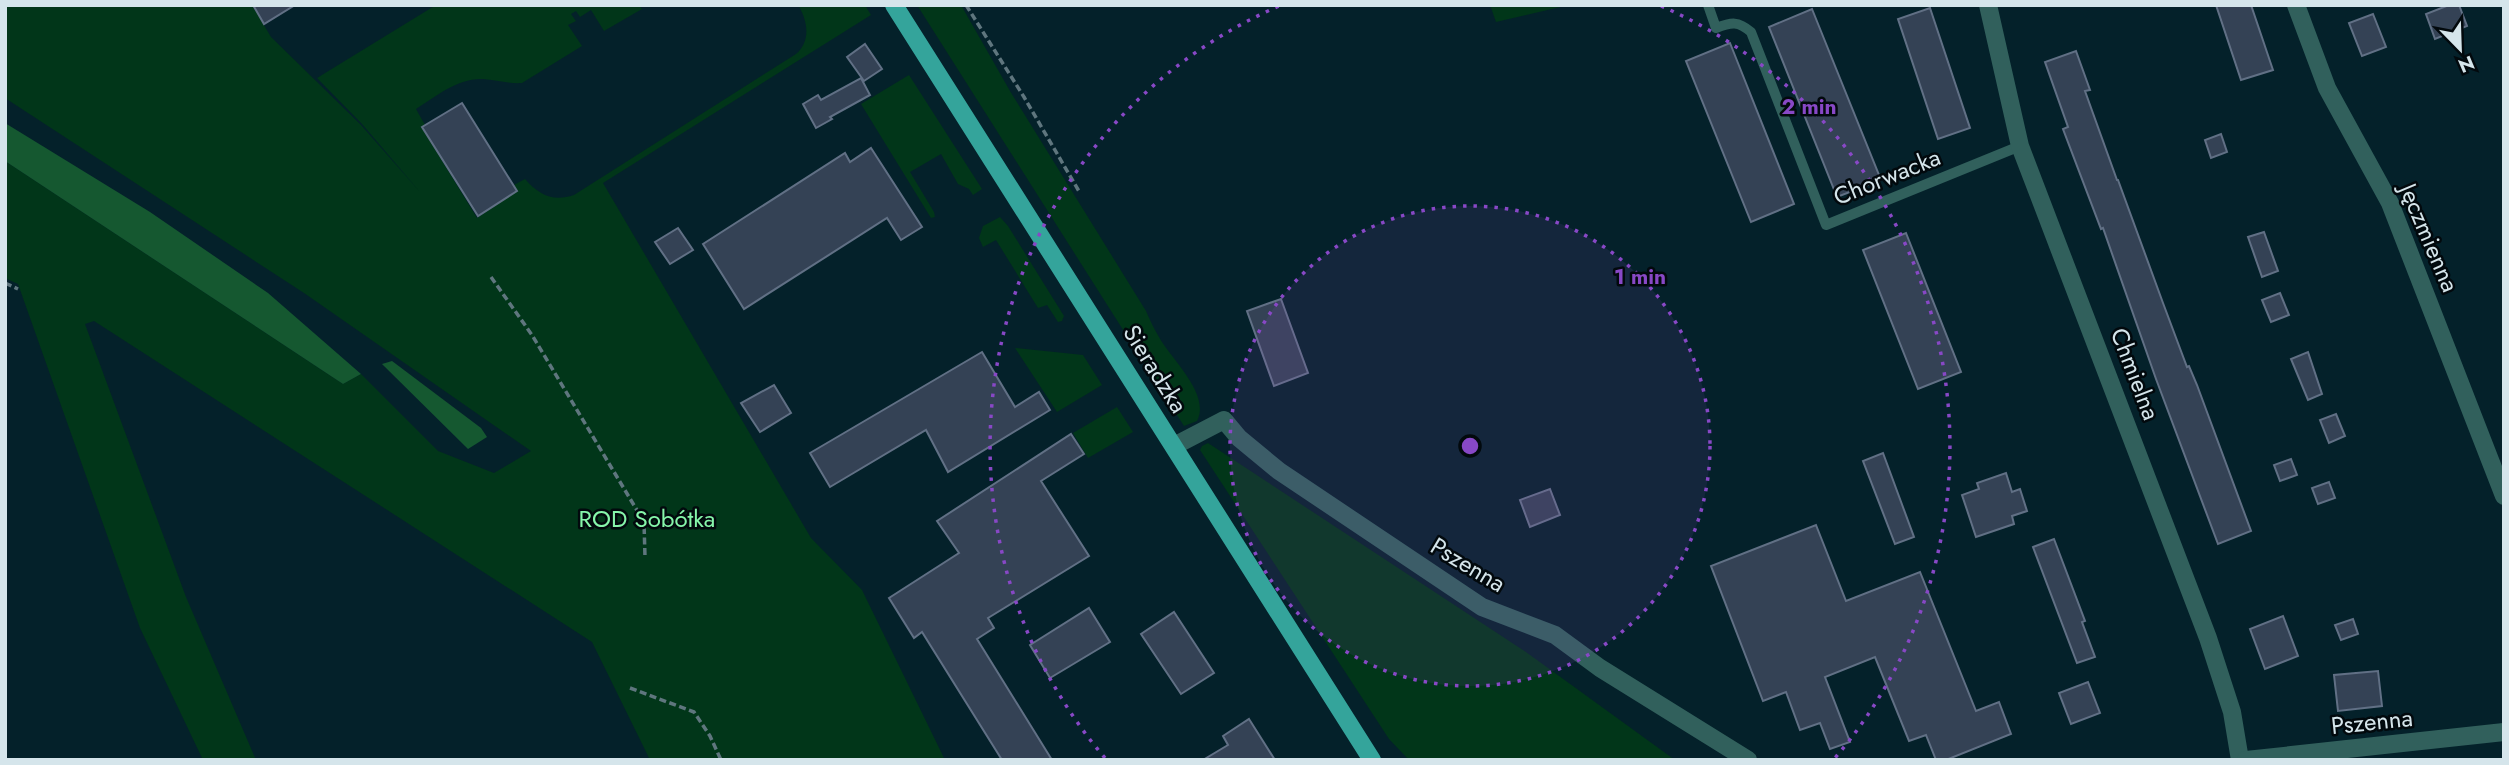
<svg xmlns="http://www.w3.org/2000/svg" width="2509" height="765" viewBox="0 0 2509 765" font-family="Jost,sans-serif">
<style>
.green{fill:#013619}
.forest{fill:#155830}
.building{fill:#344255;stroke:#617085;stroke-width:2}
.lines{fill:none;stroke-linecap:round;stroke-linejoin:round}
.path{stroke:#5f767e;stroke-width:3.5;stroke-dasharray:7 3.5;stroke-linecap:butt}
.service{stroke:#31605c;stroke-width:10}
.minor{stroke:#31605c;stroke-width:18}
.primary{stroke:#34a49b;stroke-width:18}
.ring{fill:none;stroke:#8848c6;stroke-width:3.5;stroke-dasharray:3.5 7}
.labels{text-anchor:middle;stroke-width:5;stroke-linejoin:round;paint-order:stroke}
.street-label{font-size:24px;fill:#d5e5eb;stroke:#02090d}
.park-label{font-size:24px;fill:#86f6aa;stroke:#02090d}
.centre{fill:#8848c6;stroke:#02090d;stroke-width:3.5}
.ring-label{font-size:21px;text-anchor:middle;font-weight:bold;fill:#8848c6;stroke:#02090d;stroke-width:5;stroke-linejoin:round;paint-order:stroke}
</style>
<rect width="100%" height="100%" fill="#04212a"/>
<!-- green -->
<g class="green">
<path d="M5,5h247l19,32 90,88 59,67 -58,-68 -45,-46 119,-73h203l3,4 -38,22 -13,-21 -11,7 -4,-6 -5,3 5,7 -8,4 14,21 -60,37c-13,1 -26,-3 -39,-4 -26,-1 -46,17 -67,30l9,16 -3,3 55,90 40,-27 -3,-6 11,-6c14,16 28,23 49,16l222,-141c15,-13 12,-33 2,-49h14l1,2 4,-2h48l6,10 -268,168 208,355 51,52 83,170h-295l-58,-118 -498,-321 -9,3 101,273 70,163h-53l-63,-132 -122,-344 -13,-6v-117l338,223 18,-10 77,77 56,22 37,-22 -227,-158 -299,-195z"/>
<path d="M917,5h44l49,86 136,220c4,9 8,18 13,26 12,22 52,57 38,84l-13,5z"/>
<path d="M1490,5h79l-73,17z"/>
<path d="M909,75l73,114 -9,6 -4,-6 -11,-5 -17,-30 -31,18 24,40 1,5 -4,1 -70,-114z"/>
<path d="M1000,217l8,9 56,90 -2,5 -4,1 -11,-17 -9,3 -42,-68 -13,7 -4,-9 4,-12z"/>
<path d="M1015,348l68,7 19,30 -45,27z"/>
<path d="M1117,407l16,25 -45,26 -15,-25z"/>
<path d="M1208,443l318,209 149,108h-266l-20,-21 -189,-289 2,-4z"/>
</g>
<!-- forest -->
<g class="forest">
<path d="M5,123l145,89 118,81 93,81 -18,10 -338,-223z"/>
<path d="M392,361l89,67 6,9 -19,12 -86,-85z"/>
</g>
<!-- building -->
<g class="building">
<path d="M253,5h42l-31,19z"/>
<path d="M2216,5h35l22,65 -32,10z"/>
<path d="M2449,5h10l8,21 -32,13 -9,-25z"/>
<path d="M1930,8l40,120 -32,11 -40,-120z"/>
<path d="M1812,9l69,171 -44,17 -68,-170z"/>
<path d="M2373,14l13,33 -24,9 -13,-33z"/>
<path d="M1730,43l64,161 -43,18 -65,-161z"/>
<path d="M865,44l17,25 -18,12 -17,-24z"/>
<path d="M2076,51l14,39 -5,1 32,89h1l45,123 24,64 2,-1 8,19 54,146 -33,13 -62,-165 -53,-151 -2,1 -38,-100 5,-2 -23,-65z"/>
<path d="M861,78l9,17 -40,22 2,2 -16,9 -13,-24 15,-9 3,5z"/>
<path d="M462,103l55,88 -39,25 -56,-89z"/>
<path d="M2221,134l6,18 -16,6 -6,-18z"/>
<path d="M871,148l51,79 -21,13 -14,-22 -143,91 -41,-65 142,-91 5,9z"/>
<path d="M678,228l15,22 -23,14 -15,-22z"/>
<path d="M2264,232l14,39 -16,6 -14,-40z"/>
<path d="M1906,233l55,139 -43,17 -55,-139z"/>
<path d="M2280,293l9,22 -18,7 -9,-22z"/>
<path d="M1281,299l27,74 -34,13 -27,-75z"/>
<path d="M982,352l33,55 24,-15 11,18 -102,62 -22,-42 -96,57 -20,-34z"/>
<path d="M2308,352l14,42 -14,6 -17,-41z"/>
<path d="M774,385l17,28 -31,19 -19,-29z"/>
<path d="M2336,414l9,22 -16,7 -9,-23z"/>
<path d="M1071,434l13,20 -43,27 48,75 -101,62 6,10 -17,11 75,121h-50l-80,-128 -8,6 -25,-40 70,-45 -22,-32z"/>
<path d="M1883,453l31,84 -19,7 -32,-83z"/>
<path d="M2291,459l6,16 -17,6 -6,-16z"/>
<path d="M2006,473l6,19 8,-3 7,22 -15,5 2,8 -38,13 -14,-42 17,-6 -2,-6z"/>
<path d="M2329,482l6,16 -17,6 -6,-16z"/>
<path d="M1550,489l10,26 -30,12 -10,-27z"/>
<path d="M1816,525l30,76 74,-29 56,139 23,-9 12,32 -65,26h-10l-10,-25 -17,6 -34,-84 -50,20 25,65 -20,7 -10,-26 -20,7 -14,-38 -23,9 -52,-135z"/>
<path d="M2054,539l31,82 -3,1 13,35 -18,6 -44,-116z"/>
<path d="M1089,608l21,34 -60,36 -20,-33z"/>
<path d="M1174,612l40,61 -33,21 -40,-60z"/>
<path d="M2283,616l15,40 -33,13 -15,-40z"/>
<path d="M2353,619l5,15 -17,6 -6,-15z"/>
<path d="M2378,671l4,35 -44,5 -4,-36z"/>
<path d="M2088,682l12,31 -29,11 -12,-31z"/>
<path d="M1249,719l26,41h-72l25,-15 -5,-9z"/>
</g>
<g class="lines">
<!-- path -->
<g class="path">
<path d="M966,5l58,92 56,96"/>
<path d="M491,277l41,58 112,187 1,35"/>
<path d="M5,283l13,6"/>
<path d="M630,688l64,24 16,24 11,24"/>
</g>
<!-- service -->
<path class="service" d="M1708,5l8,23c16,-6 22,-7 35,4l75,193 194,-79"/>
<!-- minor -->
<g class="minor">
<path d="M1988,5l32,141 188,492 24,74 8,48"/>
<path d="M2296,5l31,83 63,115 114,293"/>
<path d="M1174,446l50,-26 15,18 40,33 203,136 73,28 45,33 148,92"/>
<path d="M2246,760l258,-28"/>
</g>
<!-- primary -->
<path class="primary" d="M894,5l478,755"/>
</g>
<!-- distance rings -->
<circle cx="1470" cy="446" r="240" fill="#8848c6" fill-opacity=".12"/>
<g class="ring">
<circle cx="1470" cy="446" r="240"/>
<path d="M1105 758A480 480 0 0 1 1279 6M1661 6A480 480 0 0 1 1835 758"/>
</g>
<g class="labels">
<!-- street labels -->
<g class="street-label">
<text transform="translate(1887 177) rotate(-22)" y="8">Chorwacka</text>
<text transform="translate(2429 238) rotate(67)" y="8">Jęczmienna</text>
<text transform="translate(1155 369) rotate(58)" y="8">Sieradzka</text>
<text transform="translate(2135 374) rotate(69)" y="8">Chmielna</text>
<text transform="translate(1468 565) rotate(31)" y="8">Pszenna</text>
<text transform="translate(2372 722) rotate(-6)" y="8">Pszenna</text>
</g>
<!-- park labels -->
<g class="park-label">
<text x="647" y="527">ROD Sobótka</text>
</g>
</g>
<circle cx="1470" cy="446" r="10" class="centre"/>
<g class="ring-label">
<text x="1809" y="114">2 min</text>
<text x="1640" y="284">1 min</text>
</g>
<!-- border -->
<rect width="2509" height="765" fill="none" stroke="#d5e5eb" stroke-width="14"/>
<!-- north arrow -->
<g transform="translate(2460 49) rotate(157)" stroke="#02090d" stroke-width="5" paint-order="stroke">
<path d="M0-5L12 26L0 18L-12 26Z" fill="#d5e5eb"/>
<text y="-10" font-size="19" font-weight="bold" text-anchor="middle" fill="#d5e5eb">N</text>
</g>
</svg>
